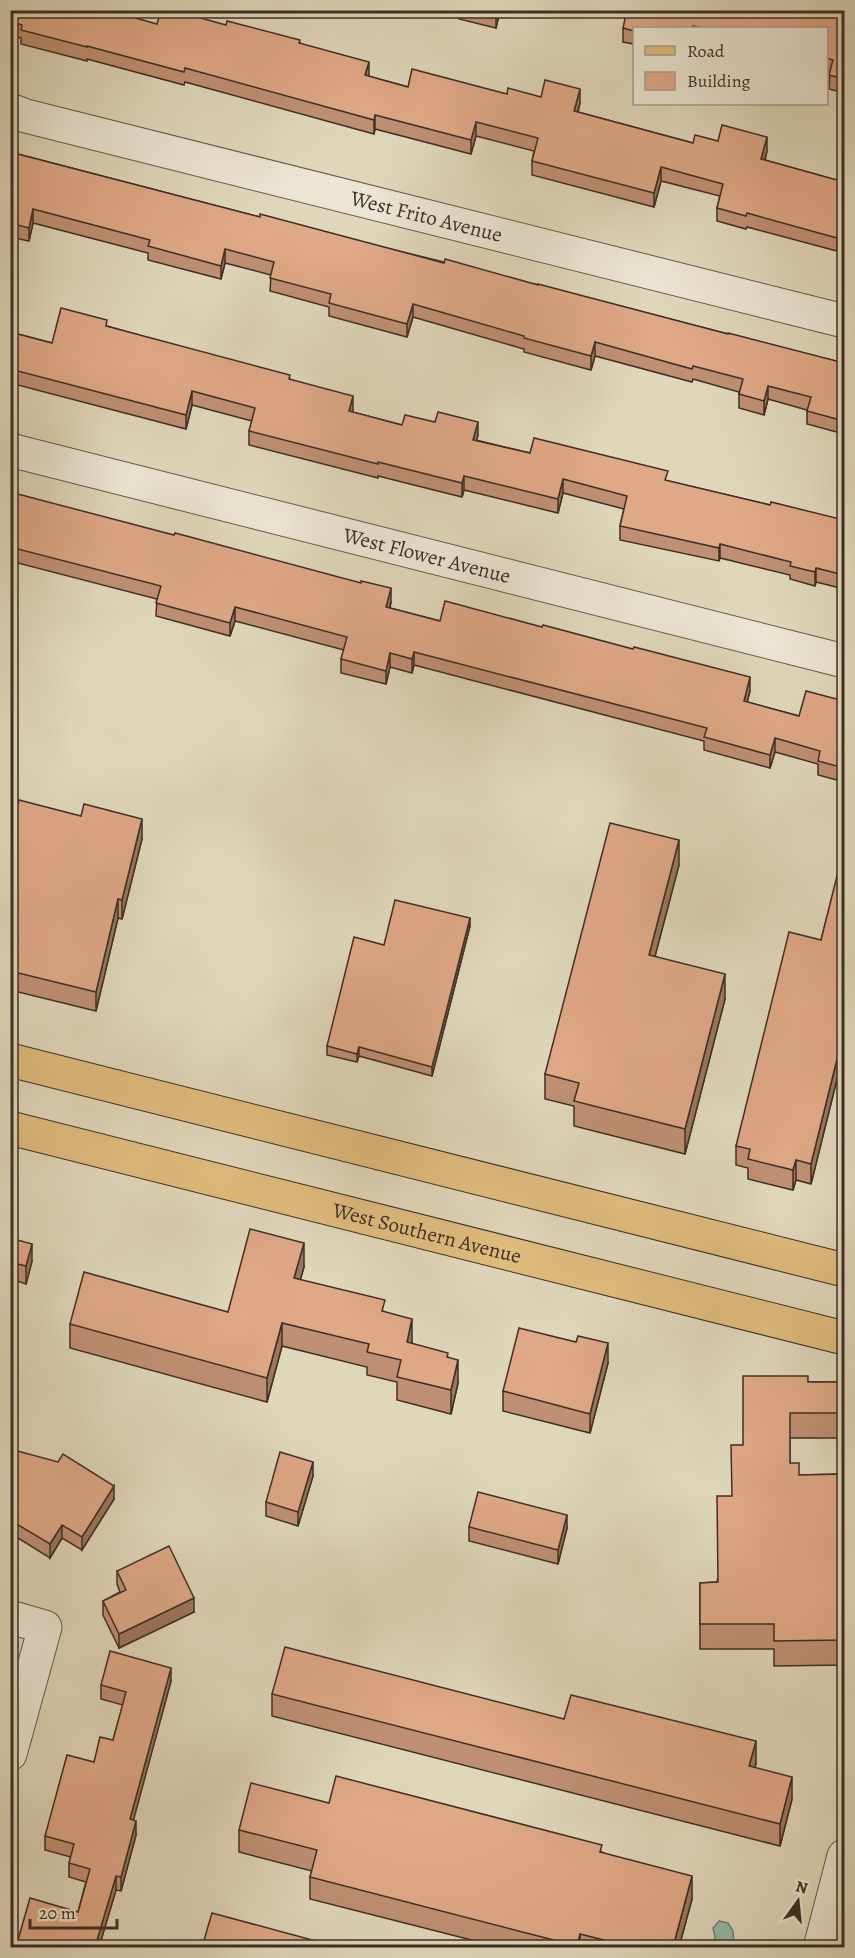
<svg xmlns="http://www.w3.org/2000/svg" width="855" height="1958" viewBox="0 0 855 1958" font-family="Alegreya,serif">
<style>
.water{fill:#95baaa;stroke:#738275;stroke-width:1.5}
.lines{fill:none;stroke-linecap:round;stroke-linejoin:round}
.minor-casing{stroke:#67594a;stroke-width:35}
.major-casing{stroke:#3f2f25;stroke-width:35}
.minor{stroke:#ebe5d3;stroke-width:33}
.major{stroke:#e0bc7e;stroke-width:33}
.wall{fill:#c09074;stroke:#3f2f25;stroke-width:1.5}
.shaded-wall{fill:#9c765e;stroke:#3f2f25;stroke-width:1.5}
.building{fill:#dfa887;stroke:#3f2f25;stroke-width:1.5}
.labels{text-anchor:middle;stroke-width:4.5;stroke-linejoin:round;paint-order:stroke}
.street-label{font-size:21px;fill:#3f2f25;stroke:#ebe5d3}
</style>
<rect width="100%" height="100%" fill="#e0d7bb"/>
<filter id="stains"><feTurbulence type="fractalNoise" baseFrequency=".00333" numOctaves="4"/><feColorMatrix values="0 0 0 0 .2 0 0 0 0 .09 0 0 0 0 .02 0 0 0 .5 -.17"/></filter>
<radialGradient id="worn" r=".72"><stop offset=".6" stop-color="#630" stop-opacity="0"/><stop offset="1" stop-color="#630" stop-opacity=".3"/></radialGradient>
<!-- water -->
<path class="water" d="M719,1921l9,2 5,8 1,16h-24l3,-2 2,-8 -2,-9z"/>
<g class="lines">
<!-- minor casing -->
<g class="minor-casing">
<g id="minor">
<path id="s1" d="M10,110l16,6 818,205"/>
<path id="s2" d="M10,450l834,211"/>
<path d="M10,1617l35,10 -35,127"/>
<path d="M820,1948l24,-92"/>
</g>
</g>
<!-- major casing -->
<g class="major-casing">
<g id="major">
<path d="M10,1060l834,210"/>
<path id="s3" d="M10,1128l834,210"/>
</g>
</g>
<!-- minor -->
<use href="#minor" class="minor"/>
<!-- major -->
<use href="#major" class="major"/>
</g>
<!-- wall -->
<g class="wall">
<path d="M10,10l147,14 69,1 74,18 68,33 40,11 133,10 39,6 -2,9 115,31 25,-2 49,10 -2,9 79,22v67l-6,-2 -1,4 -90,-24 -1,2 -29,-8v-13l3,-12 -59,-15 -7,26 -122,-32v-14l2,-10 -58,-15 -5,18 -96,-25 -1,5 -189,-52 -1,3 -97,-26v2l-66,-17v-6l-11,-4z"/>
<path d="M459,10h41l-4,18 -37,-9z"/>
<path d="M581,10h11v3z"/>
<path d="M844,18v75l-15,-4 1,-16 -4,-1v-44h-192v16l-11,-2v-14z"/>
<path d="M10,152l250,65 278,68 190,49 116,29v71l-37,-10v-14l-39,-11 -4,16 -25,-7v-16l-46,-13 -1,3 -97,-26 -4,14 -67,-18v-3l-111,-32 -6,20 -78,-21v-9l-59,-16 1,-16 -46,-12 -4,16 -73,-19v-7l-115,-30 -4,18 -19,-4z"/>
<path d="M107,326l183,53 63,31 -1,2 50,13 76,10 -2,5 54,13 138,28 102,24 74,15v69l-28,-7 -1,4 -25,-7v-4l-70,-17 -1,3 -99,-21v-14l4,-17 -61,-16 -5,20 -94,-23 -2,7 -84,-21v2l-129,-33v-14l3,-10 -60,-16 -6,24 -176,-46v-51l42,11z"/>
<path d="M10,492l381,110 -1,6 50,13 310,70 -3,11 52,14 45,-15v81l-26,-7v-11l-43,-12 -5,16 -66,-18v-9l-290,-76 -2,8 -22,-6 -4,17 -45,-11v-14l3,-9 -109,-29 -5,15 -74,-20 1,-17 -147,-38z"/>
<path d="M10,835l132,4 -20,80 -4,-1 -22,93 -86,-21z"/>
<path d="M844,852v199l-33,133 -15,-4 -3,10 -45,-11v-11l-12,-3v-19l85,-206z"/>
<path d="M679,865l-24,91 70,43 -40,155 -111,-28v-20l-29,-7v-25z"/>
<path d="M470,926l-38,150 -73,-20 -2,6 -30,-7v-9l57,-101z"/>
<path d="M10,1238l22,23 -6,23 -9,-3z"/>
<path d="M304,1267l-4,13 85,32 27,30v2l36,13 10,26 -7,31 -54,-14v-18l-30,-7v-8l-85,-21 -15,56 -197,-54v-24l158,-12z"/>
<path d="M608,1363l-18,70 -87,-22v-20z"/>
<path d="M808,1382h36v56h-54v25l9,12 45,-1v191l-70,1v-17h-74v-66l17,-1 26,-137z"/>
<path d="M10,1449l104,50 -32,51 -20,-12 -12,20 -40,-25z"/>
<path d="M313,1476l-15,50 -32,-10v-14z"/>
<path d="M469,1527l98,1 -9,36 -89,-23z"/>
<path d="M117,1571l77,41 -75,36 -16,-33v-14l17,-9 -3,-8z"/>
<path d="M171,1681l-38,139 3,15 -15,56 -5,-1 -17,57h-83l62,-35 8,-30 -17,-5v-14l2,-6 -26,-7v-14l49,-74 19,-22 10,-35 -22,-6v-14z"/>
<path d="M272,1694l292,25 192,44 -1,5 37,31 -12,47 -508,-130z"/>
<path d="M329,1803l273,49 90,47 -13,48h-180l-189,-48v-22l2,-6 -73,-19v-22z"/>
</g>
<!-- shaded-wall -->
<g class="shaded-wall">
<path d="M497,10h3l-4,18v-14z"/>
<path d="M369,62v13l-4,14v-14z"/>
<path d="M580,89v14l-6,22v-14z"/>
<path d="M375,115v14l-1,5v-14z"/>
<path d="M476,122v14l-5,18v-14z"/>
<path d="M767,137v14l-6,22v-14z"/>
<path d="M661,167v14l-7,26v-14z"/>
<path d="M33,209v14l-4,18v-13z"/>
<path d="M838,233v14l-1,4v-13z"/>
<path d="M225,249v14l-4,16v-13z"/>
<path d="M413,304v13l-6,20v-13z"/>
<path d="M595,342v14l-4,14v-14z"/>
<path d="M768,386v13l-4,16v-14z"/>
<path d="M192,391v14l-6,24v-14z"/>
<path d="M353,396v14l-4,15v-14z"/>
<path d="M478,422v13l-5,18v-13z"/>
<path d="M464,476v14l-2,7v-14z"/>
<path d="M563,479v14l-5,20v-14z"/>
<path d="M720,544v14l-1,3v-13z"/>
<path d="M816,568v14l-1,4v-14z"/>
<path d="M391,588v14l-5,19v-14z"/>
<path d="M235,607v14l-5,15v-13z"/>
<path d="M414,652v13l-2,8v-14z"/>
<path d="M390,653v14l-4,17v-13z"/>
<path d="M750,677v14l-6,24v-14z"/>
<path d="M775,738v14l-5,16v-13z"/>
<path d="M142,819v20l-20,80v-19z"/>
<path d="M679,840v25l-30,114v-24z"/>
<path d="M118,899v19l-22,93v-19z"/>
<path d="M470,918v8l-38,150v-9z"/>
<path d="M725,974v25l-40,155v-25z"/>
<path d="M844,1031v20l-33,133v-20z"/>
<path d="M359,1047v9l-2,6v-8z"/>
<path d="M796,1160v20l-3,10v-20z"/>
<path d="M304,1243v24l-10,35v-24z"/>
<path d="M32,1244v17l-6,23v-18z"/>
<path d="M17,1264v17l-7,27v-18z"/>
<path d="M16,1319v18l-5,22v-17z"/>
<path d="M412,1319v23l-5,24v-24z"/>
<path d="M282,1323v23l-15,56v-24z"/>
<path d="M608,1343v20l-18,70v-19z"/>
<path d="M458,1360v23l-7,31v-24z"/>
<path d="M313,1462v14l-15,50v-14z"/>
<path d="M114,1486v13l-32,51v-13z"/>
<path d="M567,1515v13l-9,36v-14z"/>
<path d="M62,1525v13l-12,20v-14z"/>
<path d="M194,1598v14l-75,36v-14z"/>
<path d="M171,1668v13l-41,152v-14z"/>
<path d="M756,1741v22l-7,25v-22z"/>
<path d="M792,1777v22l-12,47v-22z"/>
<path d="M136,1821v14l-15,56v-14z"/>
<path d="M116,1876v14l-17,57h-4z"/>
<path d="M692,1876v23l-13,48h-6z"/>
<path d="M580,1934v13h-3v-1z"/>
</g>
<!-- building -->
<g class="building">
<path d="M10,10h97l50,14 4,-14h11l54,15 1,-4 73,19 -1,3 70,19 -4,13 43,12 4,-18 95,25 1,-6 33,9 4,-17 35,9 -6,22 119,32 2,-8 23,6 4,-16 45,12 -6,22 83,23v53l-6,-2 -1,5 -90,-25 -1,3 -29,-8 6,-24 -62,-17 -7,26 -122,-32 6,-23 -62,-16 -5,18 -96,-25 -1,5 -189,-52 -1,4 -97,-26v1l-66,-17 1,-5 -12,-4z"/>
<path d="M481,10h16l-1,4z"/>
<path d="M627,10h188l29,8v61l-15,-4 4,-15 -7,-2v-30h-123l-10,-2v2h-59v3l-11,-3z"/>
<path d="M10,152l250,65v-3l184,49 1,-4 93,26v-1l190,50v-1l116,30v58l-37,-10 4,-14 -43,-11 -4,15 -25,-7 4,-15 -50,-13 -1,3 -97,-27 -4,14 -67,-18v-2l-111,-32 -6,20 -78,-21 2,-9 -61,-16 4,-16 -49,-13 -4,17 -73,-20 2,-6 -117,-31 -4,19 -19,-5z"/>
<path d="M61,308l46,12 -1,6 184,49 -1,4 64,17 -4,15 53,14 3,-10 30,7 3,-10 40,10 -5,18 57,13 4,-15 134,33 -3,9 105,25 1,-3 73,18v55l-28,-7 -1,4 -25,-6 1,-4 -71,-18 -1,4 -99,-22 7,-30 -64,-17 -5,20 -94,-23 -2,7 -84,-21v2l-129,-33 6,-23 -63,-17 -6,24 -176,-46v-37l42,11z"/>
<path d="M10,492l164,43 1,-2 186,50v-2l30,7 -5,19 54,14 5,-20 97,26 1,-2 90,24 1,-2 116,30 -6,24 55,15 7,-25 38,10v67l-26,-7 2,-10 -45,-13 -5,17 -66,-18 3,-9 -293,-76 -2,7 -22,-6 -4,18 -45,-12 6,-22 -112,-30 -5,16 -74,-20 5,-17 -151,-39z"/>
<path d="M19,800l62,16 3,-12 58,15 -20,81 -4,-1 -22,93 -86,-21v-136z"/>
<path d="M610,823l69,17 -30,115 76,19 -40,155 -111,-28 5,-18 -34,-9z"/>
<path d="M843,852h1v179l-33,133 -15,-4 -3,10 -45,-11 2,-10 -14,-3 53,-214 32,8z"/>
<path d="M395,900l75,18 -38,149 -73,-20 -2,7 -30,-8 27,-109 30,8z"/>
<path d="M250,1229l54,14 -10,35 91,22 -3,11 30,8 -5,23 41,11 -1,4 11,3 -7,30 -54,-13 4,-17 -34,-8 2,-8 -87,-21 -15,55 -197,-54 14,-52 144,40z"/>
<path d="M10,1238l22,6 -6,22 -9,-2 -7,26z"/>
<path d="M10,1318l6,1 -5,23h-1z"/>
<path d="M519,1328l57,14 2,-6 30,7 -18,71 -87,-23z"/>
<path d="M743,1376h65v6h36v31h-54v50h9v12l45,-1v166l-70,1v-17h-74v-41l18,-1 -1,-86h15l-1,-51h12z"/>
<path d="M10,1449l48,13 5,-8 51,32 -32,51 -20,-12 -12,19 -40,-24z"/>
<path d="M280,1452l33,10 -15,50 -32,-10z"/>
<path d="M478,1492l89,23 -9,35 -89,-23z"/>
<path d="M169,1546l25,52 -75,36 -16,-33 23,-11 -9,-19z"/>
<path d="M285,1647l279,72 7,-24 185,46 -7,25 43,11 -12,47 -508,-130z"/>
<path d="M110,1651l61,17 -41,151 6,2 -15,56 -5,-1 -21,71h-79l14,-49 48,14 12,-43 -21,-6 5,-19 -29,-8 22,-81 27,7 6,-25 13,3 13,-48 -25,-7z"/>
<path d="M336,1776l266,69 -2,7 92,24 -19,71h-42l-51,-13 -3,12 -267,-69 7,-27 -78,-20 12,-47 78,20z"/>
<path d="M212,1913l126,34h-136z"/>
</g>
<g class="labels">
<!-- street labels -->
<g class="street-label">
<text dy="7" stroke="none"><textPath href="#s1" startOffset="430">West Frito Avenue</textPath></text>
<text dy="7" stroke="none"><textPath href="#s2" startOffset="430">West Flower Avenue</textPath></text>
<text dy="7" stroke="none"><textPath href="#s3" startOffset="430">West Southern Avenue</textPath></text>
</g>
</g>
<!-- margin -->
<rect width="855" height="1958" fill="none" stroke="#e0d7bb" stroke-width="36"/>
<rect x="12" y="12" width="831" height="1934" fill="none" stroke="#3f2f25" stroke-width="3"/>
<rect x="18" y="18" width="819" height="1922" fill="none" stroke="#3f2f25" stroke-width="1.5"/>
<!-- legend -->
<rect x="633" y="27" width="195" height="78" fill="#ebe5d3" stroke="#a69c8d" stroke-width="1.5"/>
<rect x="645" y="46" width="30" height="9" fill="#e0bc7e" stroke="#a69c8d" stroke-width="1.5"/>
<text x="687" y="57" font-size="18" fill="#3f2f25">Road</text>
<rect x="645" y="72" width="30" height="18" fill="#dfa887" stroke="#a69c8d" stroke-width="1.5"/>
<text x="687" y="87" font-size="18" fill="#3f2f25">Building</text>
<!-- north arrow -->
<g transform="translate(798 1901) rotate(15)" stroke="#ebe5d3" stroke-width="4.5" paint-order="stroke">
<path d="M0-4.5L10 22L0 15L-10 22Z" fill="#3f2f25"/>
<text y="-9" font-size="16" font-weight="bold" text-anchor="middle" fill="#3f2f25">N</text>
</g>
<!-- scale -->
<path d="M30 1919v9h87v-9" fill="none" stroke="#3f2f25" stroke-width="3"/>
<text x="39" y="1919" font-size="18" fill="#3f2f25" stroke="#ebe5d3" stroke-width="4.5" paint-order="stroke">20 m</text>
<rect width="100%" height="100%" filter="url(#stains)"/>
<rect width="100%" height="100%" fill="url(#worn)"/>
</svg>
